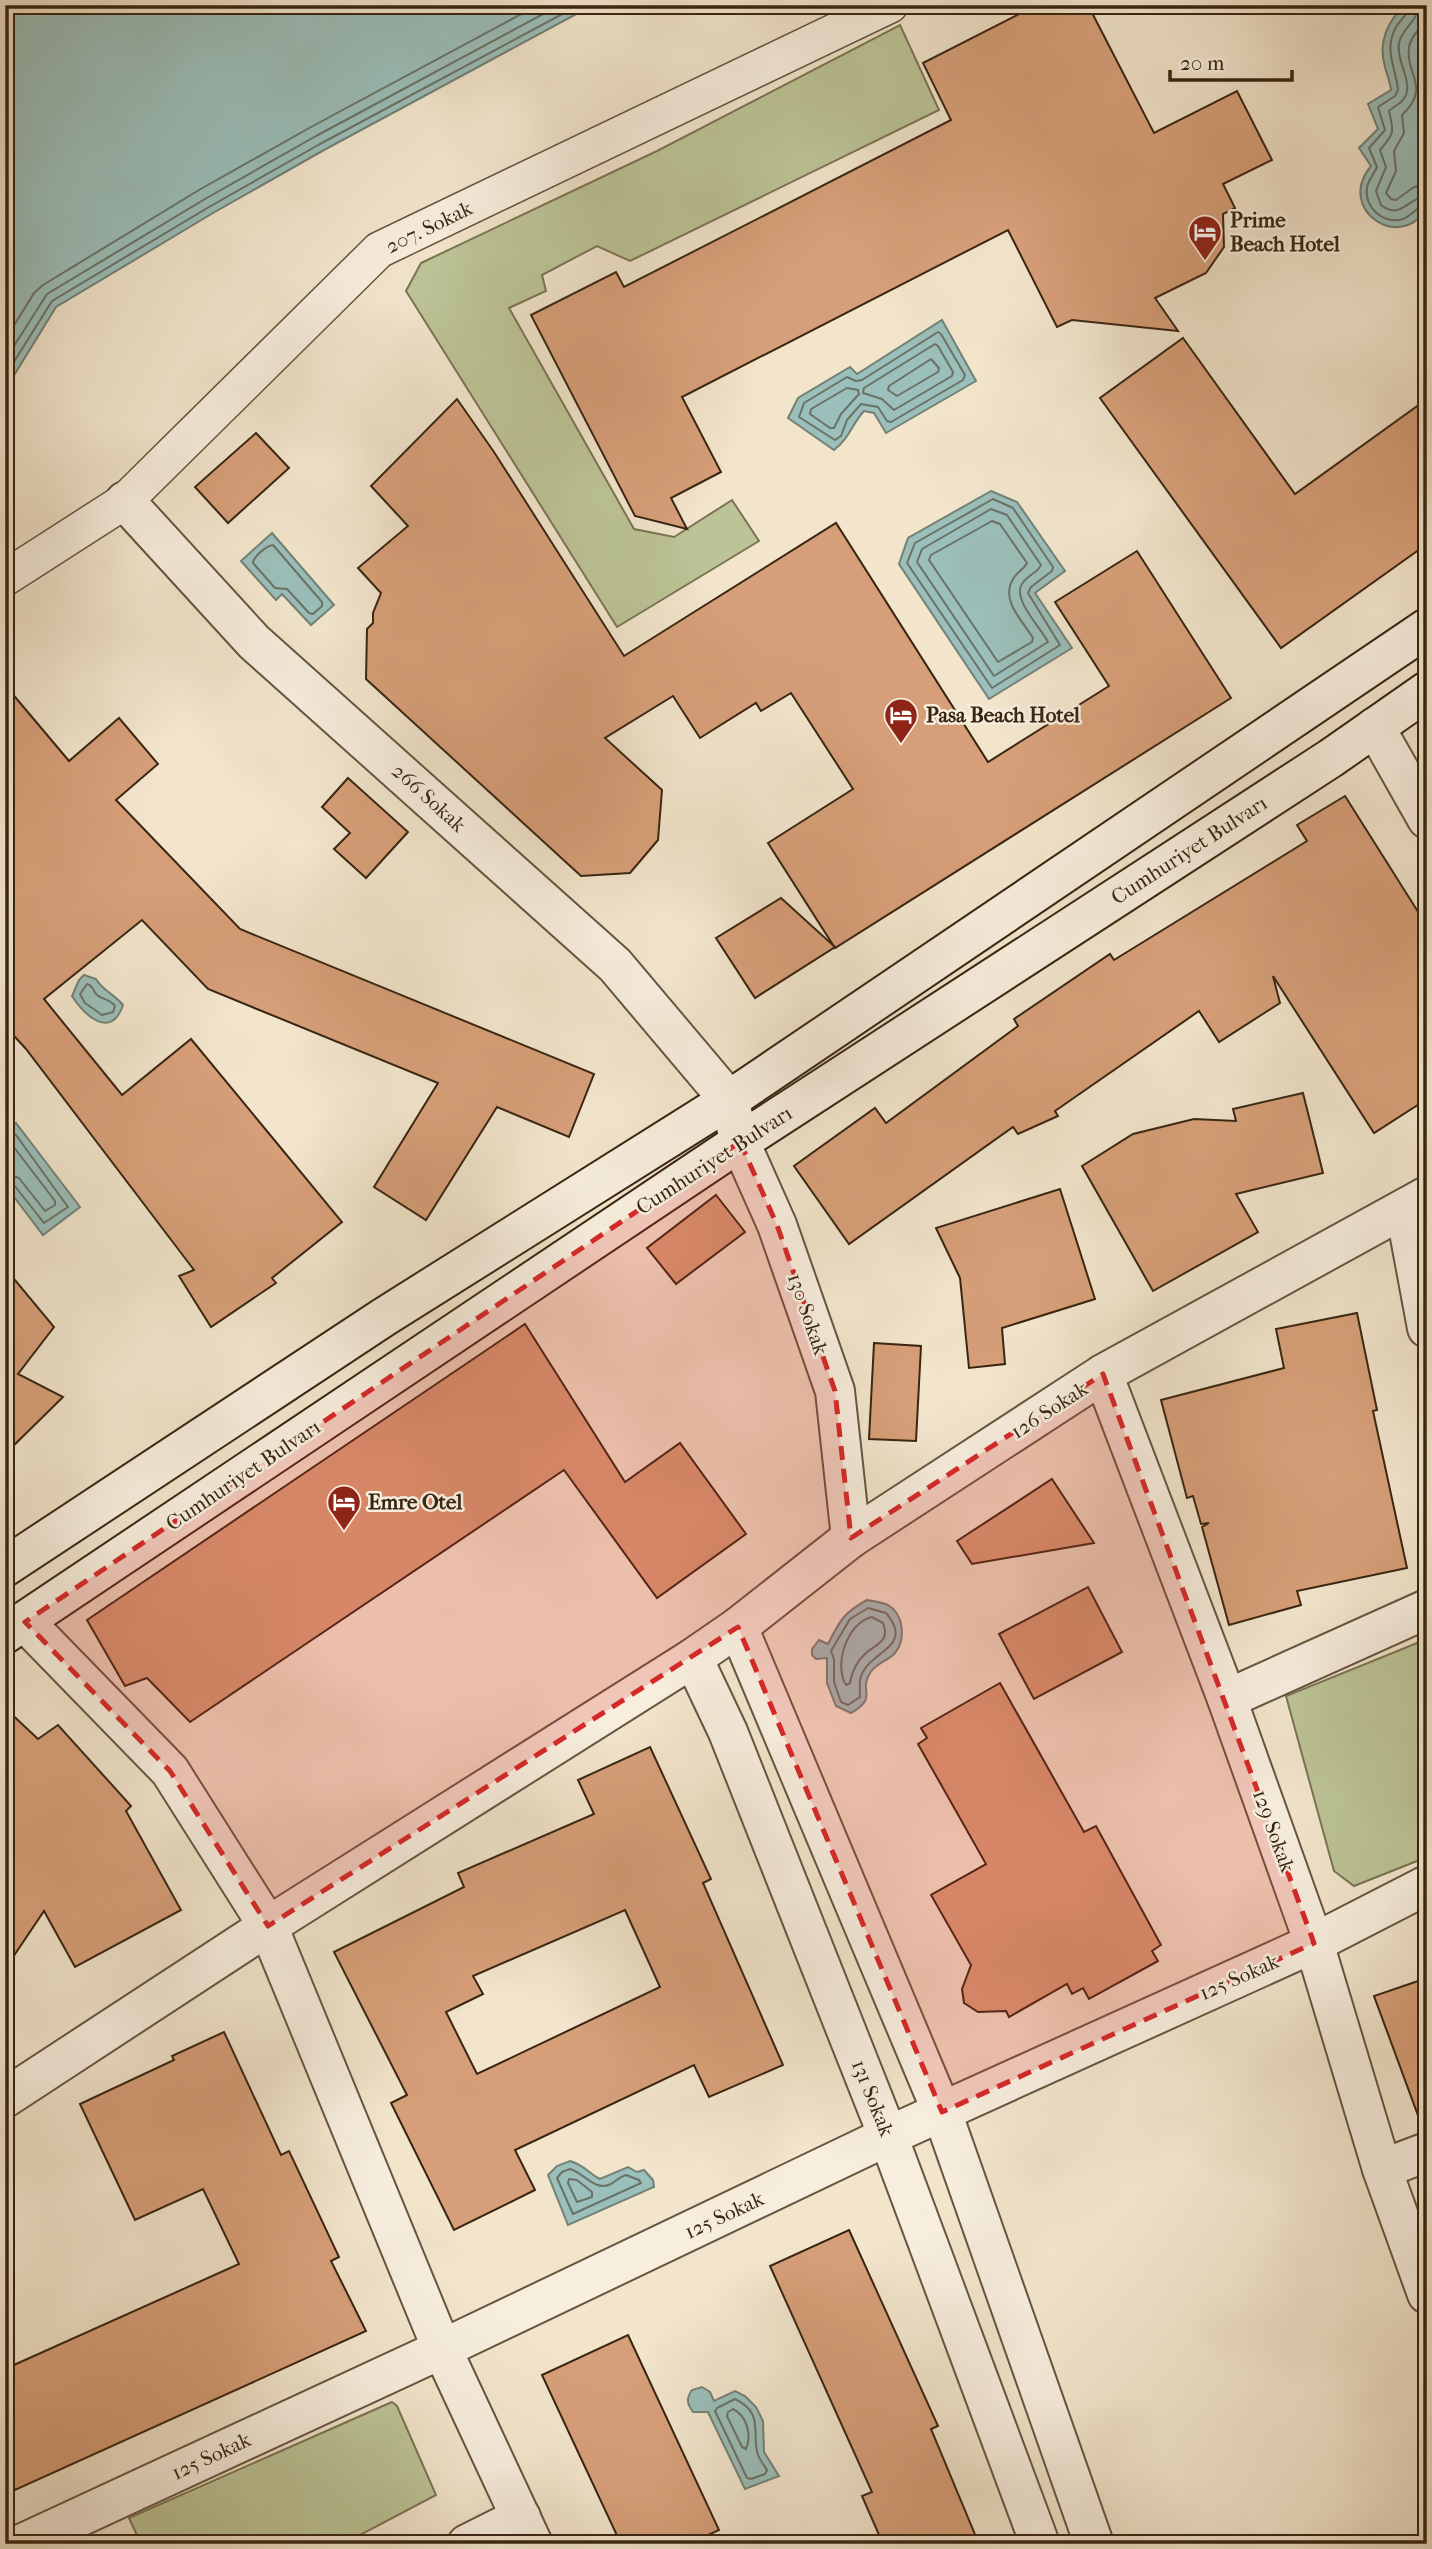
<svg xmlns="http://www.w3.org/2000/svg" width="1432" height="2549" viewBox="0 0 1432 2549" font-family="'IM FELL French Canon',serif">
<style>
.green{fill:#bcc497;stroke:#7a7454;stroke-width:2}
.water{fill:#9bbfba;stroke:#738176;stroke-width:2}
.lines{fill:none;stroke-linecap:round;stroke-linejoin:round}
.shore{stroke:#6a7266;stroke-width:2}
.building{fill:#d79f79;stroke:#382511;stroke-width:2;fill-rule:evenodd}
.pedestrian-casing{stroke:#665540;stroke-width:38}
.minor-casing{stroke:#665540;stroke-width:42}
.secondary-casing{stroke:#382511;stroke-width:42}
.pedestrian{stroke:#f7eede;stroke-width:35}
.minor{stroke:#f7eede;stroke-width:38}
.secondary{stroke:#f7eede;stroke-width:38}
.marked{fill:#d62828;fill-opacity:0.2;stroke:#d62828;stroke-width:5;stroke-dasharray:14 9;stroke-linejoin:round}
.labels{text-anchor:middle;stroke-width:5;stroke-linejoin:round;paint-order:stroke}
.poi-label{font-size:21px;font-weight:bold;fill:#382511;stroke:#f7eede;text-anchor:start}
.street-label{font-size:21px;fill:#382511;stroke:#f7eede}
</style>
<rect width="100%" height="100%" fill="#f2e5cc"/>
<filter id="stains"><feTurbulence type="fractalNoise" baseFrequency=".00286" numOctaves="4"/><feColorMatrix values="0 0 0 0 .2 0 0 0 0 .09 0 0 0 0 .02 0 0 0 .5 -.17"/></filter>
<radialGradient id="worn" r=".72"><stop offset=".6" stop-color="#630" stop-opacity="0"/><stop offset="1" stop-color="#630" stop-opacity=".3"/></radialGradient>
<!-- green -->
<g class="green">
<path d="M900,25l39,85 -309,151 -33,-15 -55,29 4,16 -37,17 125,221 40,8 58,-37 27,41 -142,86 -211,-336 15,-28 236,-112z"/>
<path d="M1427,1639v218l-73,29 -20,-15 -48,-175z"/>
<path d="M392,2402l5,4 39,89 -93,49h-202l-12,-26z"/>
</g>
<!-- water -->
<g class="water">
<path d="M5,5h588l-269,145 -111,63 -157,94 -51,83z"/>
<path d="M1406,5h21v201c-23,48 -93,5 -56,-40l-12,-18 19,-19 -10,-25 23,-14c-1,-9 -4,-15 -6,-23 -7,-24 2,-47 21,-62z"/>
<path d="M942,320l34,61 -90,52 -12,-20 -10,-2c-12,13 -15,28 -30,39l-46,-32 10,-20 52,-31 7,7z"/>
<path d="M991,491l26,11 48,69 -30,22 37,55 -83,51 -90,-135 9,-26z"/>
<path d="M272,533l62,72 -23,20 -29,-31 -6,6 -35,-39z"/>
<path d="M84,975l12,4c7,12 18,15 27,26 -12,35 -38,11 -51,-9l7,-16z"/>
<path d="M16,1123l64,84 -37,28 -38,-50v-54z"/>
<path d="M867,1600c7,1 15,2 21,5 16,9 18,35 7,48 -7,8 -19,10 -25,20 -12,19 9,24 -19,40l-15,-7 -9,-23v-25l-11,1 -4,-4v-6l7,-9 9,4c11,-22 16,-32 39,-44z"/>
<path d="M570,2161c16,5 18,12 30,18l28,-12 9,5 7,-2 9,10 1,7 -86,38 -20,-50 9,-9z"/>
<path d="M702,2387l8,5 4,9 21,-10 10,5 11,11 7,14 1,31 15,24 -34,13 -37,-77h-15c-6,-8 -7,-14 -1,-22z"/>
</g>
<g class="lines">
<!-- shore -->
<g class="shore">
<path d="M1410,5c-1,10 -11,15 -15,24 -11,22 1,39 3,61l-3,6 -17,11 7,23 -16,18 8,19c-3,7 -8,12 -10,20 -3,20 16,38 36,32 10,-4 14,-13 24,-15"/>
<path d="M1419,5c-1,16 -17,23 -20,38 -4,18 18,43 3,58 -4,4 -10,7 -13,10 5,21 6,22 -9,39l6,17 -10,24 5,14c20,16 27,-8 46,-9"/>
<path d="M1427,19c-6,10 -16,16 -18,28 -4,29 23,39 -7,68l2,18 -10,18 2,20 -10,22 5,6 5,1 18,-13 13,-2"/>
<path d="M938,332l3,2 24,41 -2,5 -72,42 -4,-1 -9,-14 -17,-3 -14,16 -6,16 -6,4 -36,-23 5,-14 43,-26 9,4 6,-1z"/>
<path d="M5,340l29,-47 9,-8 156,-95 112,-63 227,-122"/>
<path d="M935,344l3,2 15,26 -1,4 -58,34 -12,-11 -19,-6 1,-5z"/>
<path d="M931,359l8,9 -1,4 -41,24 -9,-6 1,-4z"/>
<path d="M5,360l42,-66 158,-95 111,-63 244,-131"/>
<path d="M5,376l47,-75 157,-94 111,-63 259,-139"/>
<path d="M847,388l11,2 1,4 -18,20 -7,14h-4l-20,-14 1,-5z"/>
<path d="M993,499l20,9 40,59 -1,4 -21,16 -3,6 32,52 -68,43 -85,-125 8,-20z"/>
<path d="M991,509l16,6 34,50c-3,8 -14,10 -19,19 -10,15 19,44 26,58l-54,34 -77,-114 5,-13z"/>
<path d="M992,521l8,3 27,39c-3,6 -10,9 -14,16 -13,22 10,42 20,59l-1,4 -34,20 -69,-102 2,-5z"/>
<path d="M273,545l49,57v4l-9,8 -4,-1 -22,-24 -12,-1 -22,-25c0,-6 13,-17 20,-18z"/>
<path d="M87,984c7,2 5,6 10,11 6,5 13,4 18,11l-2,6 -11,3 -17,-12 -5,-9z"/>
<path d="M5,1136l11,-1 52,72 -24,16 -30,-38 -9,-3"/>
<path d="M5,1145l8,1 42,55v4l-10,6 -26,-33 -14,-5"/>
<path d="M868,1608l18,5c27,32 -10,37 -22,57 -6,9 -4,17 -4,27l-12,8 -7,-3 -7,-20v-23l-3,-8 19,-32z"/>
<path d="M872,1617l11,6c7,18 -5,20 -17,30 -9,8 -14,18 -16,30l-4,2c-13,-21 2,-63 26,-68z"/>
<path d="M570,2169c14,4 25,23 41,15 5,-3 8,-7 15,-9l13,5 2,3 -68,31 -16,-36 5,-6z"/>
<path d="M569,2179l8,1 15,12v5l-15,5 -9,-19z"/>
<path d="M735,2399c30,14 16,35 23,56 2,5 6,10 9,15l-2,4 -14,5 -4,-1 -32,-67 2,-3z"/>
<path d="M733,2409c14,7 19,26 13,40l-4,-2 -15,-31 1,-4z"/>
</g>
</g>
<!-- building -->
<g class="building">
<path d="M1037,5h51l66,128 83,-42 35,69 -49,24 12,24 -12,6 1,33 -18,26 -51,25 23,33 -106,-11 -15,7 -49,-97 -326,167 39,75 -50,26 16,31 -52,-13 -104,-201 85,-43 8,15 327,-167 -28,-57z"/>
<path d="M1183,338l112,156 132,-95v145l-146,104 -181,-250z"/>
<path d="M457,399l37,53 130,204 212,-133 152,239 121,-76 -54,-84 82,-51 94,147 -396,250 -67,-105 85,-54 -62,-96 -30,18 -5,-8 -56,35 -27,-42 -68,42 57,52 -4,50 -28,33 -49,3 -215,-197 1,-50 6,-6v-10l8,-20 -23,-25 50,-42 -37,-40z"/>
<path d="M256,433l33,35 -61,55 -33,-36z"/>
<path d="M5,685l64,76 50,-43 39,46 -42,36 124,129 354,145 -25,63 -72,-30 -71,113 -52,-33 64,-104 -230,-94 -66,-69 -98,79 78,96 69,-56 151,183 -70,56 4,5 -65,44 -32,-51 15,-6 -168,-221 -21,-23z"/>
<path d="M348,778l60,54 -42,46 -32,-29 16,-16 -28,-26z"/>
<path d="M1345,796l82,130v173l-53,34 -101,-157 7,27 -61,39 -20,-31 -144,100 3,5 -40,18 -5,-7 -164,117 -55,-78 81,-58 11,15 132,-97 -4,-7 96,-65 4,6 193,-119 -10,-16z"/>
<path d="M781,898l54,49 -80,51 -39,-60z"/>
<path d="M1303,1093l20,80 -87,21 22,38 -105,59 -71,-125 51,-32 61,-15 42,2 -3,-12z"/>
<path d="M1060,1189l35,110 -93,29 3,36 -36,4 -9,-90 -24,-50z"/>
<path d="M716,1195l29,37 -69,52 -29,-36z"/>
<path d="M5,1268l49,59 -36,47 45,23 -58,57z"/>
<path d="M1357,1313l20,97 -4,1 34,157 -110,23 4,14 -72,20 -27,-98 7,-4 -8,1 -8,-28 -6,2 -26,-98 123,-32 -8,-39z"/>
<path d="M525,1324l100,158 55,-39 66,91 -89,64 -93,-128 -374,252 -43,-44 -22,8 -38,-66z"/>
<path d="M874,1343l47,3 -5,95 -47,-2z"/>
<path d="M1052,1479l42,64 -122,21 -15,-23z"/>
<path d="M1088,1587l34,65 -88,47 -35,-65z"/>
<path d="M1000,1683l84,149 12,-6 65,119 -9,6 6,10 -69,38 -6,-11 -11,6 -5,-10 -58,33 -3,-6 -28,1 -14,-9 -2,-14 9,-24 -40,-70 55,-31 -68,-120 9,-6 -6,-10z"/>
<path d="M5,1708l33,31 20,-14 73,81 -5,5 55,99 -106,57 -31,-56 -39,58z"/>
<path d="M650,1747l61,132 -8,4 80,182 -74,32 -15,-32 -179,85 20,40 -81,40 -63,-127 16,-8 -73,-143 130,-65 -6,-14 136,-59 -16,-34zM625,1910l35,77 -183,87 -31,-62 37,-18 -10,-18z"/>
<path d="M1427,1978v151h-4l-49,-133z"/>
<path d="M224,2032l57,123 8,-4 50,106 -8,4 35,70 -351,159 -10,-21v-100l234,-105 -36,-75 -68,31 -55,-116 94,-44 -2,-4z"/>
<path d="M849,2230l89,196 -7,3 48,115h-96l-21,-48 10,-4 -102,-226z"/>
<path d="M628,2335l91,195 -30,14h-68l-79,-169z"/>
</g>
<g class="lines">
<!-- pedestrian casing -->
<g class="pedestrian-casing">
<path id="pedestrian" d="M5,578l120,-77 254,-251 511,-245"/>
</g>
<!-- minor casing -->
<g class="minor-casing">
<g id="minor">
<path d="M125,501l129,141 361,323 114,135 11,42 37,83 58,166 16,147"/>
<path d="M1375,727l52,92"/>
<path d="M1405,1210l22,118"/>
<path d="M1103,1374l124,325 87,244 68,226 45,125"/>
<path d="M25,1622l145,149 98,155 174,423 91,195"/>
<path d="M738,1627l204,485 152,432"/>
<path d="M693,1658l35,74 160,404 152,408"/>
<path d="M1227,1699l200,-90"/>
<path d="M5,2098l263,-172 425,-268 45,-31 113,-89 252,-164 324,-178"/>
<path d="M1382,2169l45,-17"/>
<path d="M21,2544l421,-195 446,-213 426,-193 113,-58"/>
<path d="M467,2544l54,-27"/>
</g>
</g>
<!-- secondary casing -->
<g class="secondary-casing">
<g id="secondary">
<path d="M5,1567l379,-250 345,-217 698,-472"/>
<path d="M5,1634l735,-492 591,-384 96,-67"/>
</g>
</g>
<!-- pedestrian -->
<use href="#pedestrian" class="pedestrian"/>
<!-- minor -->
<use href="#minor" class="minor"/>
<!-- secondary -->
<use href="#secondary" class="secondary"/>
</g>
<!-- marked area -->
<path class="marked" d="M740,1142l37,83 58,166 16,147 252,-164 211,569 -372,169 -204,-485 -470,299 -98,-155 -145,-149z"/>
<!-- icons -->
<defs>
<g id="hotel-pin" transform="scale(1.75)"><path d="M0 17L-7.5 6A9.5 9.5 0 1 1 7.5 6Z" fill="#8f2418" stroke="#f7eede"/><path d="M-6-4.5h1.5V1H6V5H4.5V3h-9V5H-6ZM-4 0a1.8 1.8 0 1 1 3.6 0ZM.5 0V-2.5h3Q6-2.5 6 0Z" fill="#fff"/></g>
</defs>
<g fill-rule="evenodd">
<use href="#hotel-pin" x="1205" y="232"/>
<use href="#hotel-pin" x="901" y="715"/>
<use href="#hotel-pin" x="344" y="1502"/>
</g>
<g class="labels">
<!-- poi labels -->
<g class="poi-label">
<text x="1230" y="227">Prime<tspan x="1230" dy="24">Beach Hotel</tspan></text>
<text x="926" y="722">Pasa Beach Hotel</text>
<text x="368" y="1509">Emre Otel</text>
</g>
<!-- street labels -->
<g class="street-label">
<text transform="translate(429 227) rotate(-26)" y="7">207. Sokak</text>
<text transform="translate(429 798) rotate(42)" y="7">266 Sokak</text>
<text transform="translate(1189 850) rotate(-33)" y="7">Cumhuriyet Bulvarı</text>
<text transform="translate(714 1160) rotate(-33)" y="7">Cumhuriyet Bulvarı</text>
<text transform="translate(808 1314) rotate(71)" y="7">130 Sokak</text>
<text transform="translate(1049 1410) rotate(-33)" y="7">126 Sokak</text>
<text transform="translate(243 1475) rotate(-34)" y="7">Cumhuriyet Bulvarı</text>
<text transform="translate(1274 1831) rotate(70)" y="7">129 Sokak</text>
<text transform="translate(1239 1977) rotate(-24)" y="7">125 Sokak</text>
<text transform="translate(873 2098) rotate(68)" y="7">131 Sokak</text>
<text transform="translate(724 2215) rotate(-25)" y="7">125 Sokak</text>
<text transform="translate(211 2456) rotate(-25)" y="7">125 Sokak</text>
</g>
</g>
<!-- margin -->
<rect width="1432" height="2549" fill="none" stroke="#f2e5cc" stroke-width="28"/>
<rect x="7" y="7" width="1418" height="2535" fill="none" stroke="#382511" stroke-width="3.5"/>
<rect x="14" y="14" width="1404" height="2521" fill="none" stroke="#382511" stroke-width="2"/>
<!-- scale -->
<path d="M1170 70v10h122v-10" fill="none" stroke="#382511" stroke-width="3.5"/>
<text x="1180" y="70" font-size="21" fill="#382511" stroke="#f7eede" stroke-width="5" paint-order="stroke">20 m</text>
<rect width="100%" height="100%" filter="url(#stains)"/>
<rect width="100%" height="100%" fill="url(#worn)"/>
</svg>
